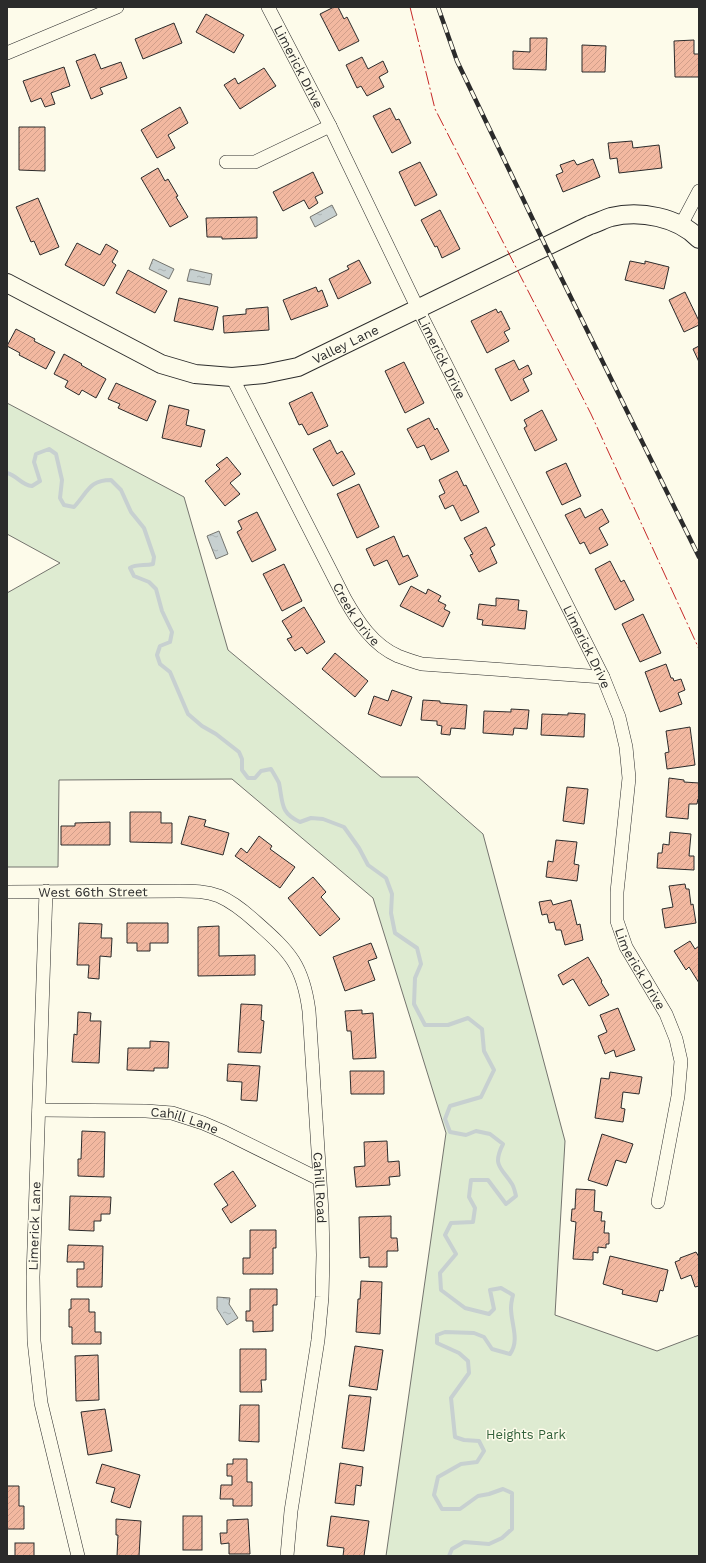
<svg xmlns="http://www.w3.org/2000/svg" width="706" height="1563" viewBox="0 0 706 1563" font-family="'Work Sans',sans-serif">
<style>
.green{fill:#deebd1;stroke:#74746e}
.water{fill:url(#water-ripples);stroke:#74746e}
.lines{fill:none;stroke-linecap:round;stroke-linejoin:round}
.stream{stroke:#c7d0d0;stroke-width:4}
.building{fill:url(#building-hatch);stroke:#2b2b2b}
.street-casing{stroke:#2b2b2b;stroke-width:14}
.secondary-casing{stroke:#2b2b2b;stroke-width:20}
.street{stroke:#fdfbea;stroke-width:13}
.secondary{stroke:#fdfbea;stroke-width:18}
.rail-casing{stroke:#2b2b2b;stroke-width:4.5}
.rail{stroke:#fdfbea;stroke-width:3;stroke-dasharray:9;stroke-linecap:butt}
.power{stroke:#c62828;stroke-width:1;stroke-dasharray:14 3 2 3;stroke-linecap:butt}
.labels{text-anchor:middle;stroke-width:3;stroke-linejoin:round;paint-order:stroke}
.street-label{font-size:13px;fill:#2b2b2b;stroke:#fdfbea}
.park-label{font-size:13px;fill:#34623c;stroke:#fdfbea}
</style>
<defs>
<pattern id="water-ripples" width="26" height="14" patternUnits="userSpaceOnUse"><rect width="26" height="14" fill="#c7d0d0"/><path d="M2 4q2-2 4 0t4 0M15 11q2-2 4 0t4 0" fill="none" stroke="#abb3b3"/></pattern>
<pattern id="building-hatch" width="6" height="6" patternUnits="userSpaceOnUse"><rect width="6" height="6" fill="#f2b8a0"/><path d="M-1 1l2-2M0 6l6-6M5 7l2-2" fill="none" stroke="#d09e8a"/></pattern>
</defs>
<rect width="100%" height="100%" fill="#fdfbea"/>
<!-- green -->
<path class="green" d="M7,403l177,94 44,153 153,127h37l65,57 82,307 -10,174 102,36 42,-16v221h-313l60,-423 -73,-235 -141,-119 -173,1 -1,87h-51v-274l53,-30 -53,-29z"/>
<!-- water -->
<g class="water">
<path d="M332,205l5,10 -22,12 -5,-10z"/>
<path d="M153,259l21,10 -5,10 -20,-10z"/>
<path d="M190,269l22,5 -2,11 -23,-4z"/>
<path d="M219,531l9,23 -12,5 -9,-23z"/>
<path d="M217,1297l13,1 -1,6 9,14 -11,7 -10,-16z"/>
</g>
<g class="lines">
<!-- stream -->
<path class="stream" d="M7,473c11,3 14,12 25,13l8,-5 -6,-19 2,-8 13,-5 7,5 6,26 -2,18 4,7 10,2c14,-15 15,-27 37,-27l10,10 10,22 13,16 10,29 -1,7c-8,2 -17,0 -23,4l4,8 15,6 7,7 6,22 10,21 -2,10 -10,4 -3,9 3,9 10,8 18,42 14,12 14,8 23,18 3,7v11l6,8h7l6,-7 10,-2c3,5 6,10 8,14 4,20 1,30 21,39l11,-4 12,1 21,8 15,21 9,17 18,13 6,16 -1,19 4,20 22,15 4,16 -6,14 -1,26 11,21h23l20,-7 14,11 2,22 10,19 -13,27 -31,9 -5,13 5,13 16,3 10,-4 14,3 13,10c-11,22 -2,23 9,40 2,3 3,8 4,12l-10,8 -18,-24h-17l-2,17 6,11 -2,14 -22,1 -6,12 11,19 -16,19 1,17 24,18 24,6 5,-5 -4,-19 11,-2 12,7c-1,4 -2,9 -2,13 0,16 9,32 -1,46l-18,-5 -8,-12 -10,-4 -29,-1 -8,3v8l22,10 9,8 1,12 -18,25 4,39 9,3 15,1 5,10 -7,11 -16,2 -23,13 -4,18 8,14h18l18,-13 11,-2 14,-5 9,4v36l-10,9 -13,6 -25,-2 -12,7 -3,7"/>
</g>
<!-- building -->
<g class="building">
<path d="M334,7h4l6,12 3,-2 12,24 -20,10 -19,-37z"/>
<path d="M206,14l38,21 -10,18 -38,-21z"/>
<path d="M174,23l8,20 -39,16 -8,-20z"/>
<path d="M530,38h17l-1,32 -33,-1v-18l17,1z"/>
<path d="M694,40v14h5v23h-24l-1,-36z"/>
<path d="M582,45l24,1 -1,26h-23z"/>
<path d="M95,54l6,15 20,-7 6,16 -27,10 3,6 -12,5 -15,-38z"/>
<path d="M362,57l6,12 15,-8 5,11 -9,5 5,10 -17,9 -6,-10 -4,2 -11,-23z"/>
<path d="M64,67l6,19 -19,7 4,11 -10,3 -4,-9 -10,4 -8,-21z"/>
<path d="M264,68l12,18 -36,23 -16,-24 11,-7 3,6z"/>
<path d="M180,107l8,16 -20,12 7,13 -18,10 -16,-28z"/>
<path d="M390,108l6,12 3,-1 12,24 -19,10 -19,-37z"/>
<path d="M19,127h26v44l-26,-1z"/>
<path d="M632,141l1,7 26,-3 3,23 -43,5 -2,-15 -7,1 -2,-16z"/>
<path d="M593,159l7,18 -37,15 -7,-17 7,-3 -3,-7 14,-5 3,5z"/>
<path d="M420,162l17,33 -22,11 -16,-34z"/>
<path d="M158,168l7,13 3,-2 10,17 -2,1 12,20 -18,10 -29,-49z"/>
<path d="M313,172l10,21 -8,4 3,6 -9,6 -5,-9 -21,11 -10,-19z"/>
<path d="M38,198l21,49 -19,8 -6,-14 -3,1 -15,-35z"/>
<path d="M440,210l20,39 -18,9 -5,-12 -2,1 -14,-27z"/>
<path d="M257,217v21l-35,1v-2h-15l-1,-19z"/>
<path d="M77,243l23,12 6,-11 12,7 -6,11 4,3 -12,21 -39,-21z"/>
<path d="M359,260l12,23 -33,16 -9,-20 20,-10 -2,-3z"/>
<path d="M630,261l15,3v-3l24,6 -5,22 -39,-9z"/>
<path d="M128,270l39,21 -12,22 -39,-20z"/>
<path d="M316,287l2,5 4,-2 6,16 -37,14 -8,-20z"/>
<path d="M685,292l14,29v4l-15,7 -15,-32z"/>
<path d="M179,298l39,9 -5,23 -39,-9z"/>
<path d="M268,307l1,23 -45,3 -1,-17 23,-2v-5z"/>
<path d="M496,309l2,4 3,-2 9,18 -6,3 5,9 -22,12 -16,-32z"/>
<path d="M16,329l19,10 -1,2 21,11 -9,17 -27,-14 1,-2 -13,-7z"/>
<path d="M699,346v16l-6,-13z"/>
<path d="M64,354l18,10 -1,1 25,14 -10,19 -14,-8 -3,5 -14,-8 3,-6 -14,-7z"/>
<path d="M514,360l5,10 9,-5 4,9 -9,5 6,12 -18,10 -16,-32z"/>
<path d="M404,362l20,41 -19,10 -20,-42z"/>
<path d="M116,383l40,18 -9,20 -29,-13 2,-4 -12,-5z"/>
<path d="M312,392l16,34 -20,9 -6,-11 -3,1 -10,-22z"/>
<path d="M169,405l20,5 -3,15 19,5 -4,17 -39,-9z"/>
<path d="M542,410l15,30 -22,11 -11,-23 3,-2 -3,-6z"/>
<path d="M429,418l6,12 2,-2 12,23 -18,9 -7,-15 -7,3 -10,-19z"/>
<path d="M330,440l7,14 5,-3 13,23 -22,12 -20,-37z"/>
<path d="M227,457l14,17 -11,9 10,11 -15,12 -20,-25 15,-12 -4,-4z"/>
<path d="M566,463l15,33 -19,9 -16,-33z"/>
<path d="M457,471l7,15 2,-1 13,27 -18,9 -8,-16 -8,4 -6,-13 6,-3 -6,-13z"/>
<path d="M359,484l20,43 -22,11 -20,-44z"/>
<path d="M580,508l5,10 17,-9 7,13 -10,6 9,17 -18,9 -6,-12 -4,2 -15,-29z"/>
<path d="M257,512l19,38 -24,12 -15,-30 5,-3 -4,-8z"/>
<path d="M486,527l9,18 -5,3 7,15 -18,9 -9,-17 3,-1 -9,-16z"/>
<path d="M394,536l9,21 5,-2 10,21 -19,9 -12,-25 -13,6 -8,-17z"/>
<path d="M610,561l11,21 3,-2 10,20 -19,10 -20,-41z"/>
<path d="M284,564l18,37 -20,10 -19,-37z"/>
<path d="M411,586l15,8 2,-5 13,7 -3,5 8,4 -2,4 6,3 -7,15 -43,-21z"/>
<path d="M496,598l23,2 -1,10 9,1 -2,18 -43,-4 1,-5 -6,-1 2,-15 17,2z"/>
<path d="M304,607l21,35 -18,12 -5,-7 -7,4 -8,-12 5,-2 -10,-16z"/>
<path d="M643,614l18,39 -21,9 -18,-38z"/>
<path d="M335,653l33,28 -13,16 -33,-28z"/>
<path d="M666,664l5,14h2l1,3 7,-2 4,11 -7,3 4,11 -22,8 -15,-40z"/>
<path d="M392,690l20,7 -11,29 -33,-12 6,-18 14,5z"/>
<path d="M423,700l17,1v2l27,2 -2,24 -14,-1 -1,7 -9,-1 1,-8 -5,-1v-4l-16,-1z"/>
<path d="M511,709l18,1 -2,19 -13,-1 -1,7 -30,-2 1,-22 27,1z"/>
<path d="M568,713l17,1 -1,23 -43,-2 1,-21 26,1z"/>
<path d="M690,727l5,38 -28,4 -2,-16 4,-1 -3,-21z"/>
<path d="M669,778l15,2v2l15,1v16h-1l-1,5h-8l-1,15 -22,-2z"/>
<path d="M567,787l21,2 -4,35 -21,-3z"/>
<path d="M130,812h31v11h11v20l-42,-1z"/>
<path d="M189,816l17,4 -2,6 25,7 -6,22 -42,-11z"/>
<path d="M110,822v23h-49v-19h14v-3z"/>
<path d="M670,832l21,2 -2,22h5v14l-37,-2 1,-15h4l1,-9 6,1z"/>
<path d="M259,836l13,10 -2,3 25,18 -15,21 -45,-32 6,-8 6,5z"/>
<path d="M556,840l21,2 -3,22 5,1 -2,16 -31,-4 2,-16 5,1z"/>
<path d="M313,877l13,15 -5,5 19,22 -20,17 -32,-38z"/>
<path d="M685,884l1,5h3l2,16 2,-1 3,19 -31,5 -3,-19 11,-2 -4,-21z"/>
<path d="M551,900l2,5 18,-5 6,25 3,-1 3,16 -18,5 -4,-15h-5l-2,-8 -5,1 -2,-9 -5,1 -3,-13z"/>
<path d="M79,923l23,1 -1,14h11l-1,19 -11,-1 -1,23 -11,-1 1,-13h-12z"/>
<path d="M127,923h41v20h-18v8h-13v-8h-10z"/>
<path d="M219,926v30l36,-1v20l-57,1v-49z"/>
<path d="M690,941l5,8 4,-3v37l-10,-16 -3,3 -12,-19z"/>
<path d="M371,943l6,15 -9,3 7,19 -30,11 -12,-34z"/>
<path d="M588,957l14,24 -1,1 8,13 -20,11 -16,-27 -10,6 -5,-10z"/>
<path d="M241,1004l21,1 -1,15 3,1 -3,32 -23,-1z"/>
<path d="M618,1008l17,42 -19,7 -2,-7 -9,4 -7,-18 9,-4 -7,-17z"/>
<path d="M362,1010v4l11,-1 3,45 -23,1 -2,-28h-4l-2,-20z"/>
<path d="M78,1012l13,1 -1,8h11l-2,42 -27,-1 2,-28 3,1z"/>
<path d="M150,1041l19,1 -1,26h-14v3l-27,-1 1,-22h22z"/>
<path d="M228,1064l32,2 -3,35 -16,-1 1,-18 -15,-1z"/>
<path d="M350,1071h34v23h-33z"/>
<path d="M610,1072l32,5 -3,17 -16,-2 -2,16 4,1 -2,13 -28,-4 6,-40 8,1z"/>
<path d="M82,1131l23,1 -1,45 -26,-1v-17h3z"/>
<path d="M602,1134l31,10 -7,19 -10,-3 -9,26 -19,-6z"/>
<path d="M387,1141l1,21 11,-1 1,15 -11,1 1,8 -34,2 -2,-20 11,-1 -1,-24z"/>
<path d="M233,1171l23,35 -25,17 -9,-14 6,-4 -14,-21z"/>
<path d="M576,1189l19,1 -1,21 8,1 -1,9h4l-1,12h5v11h-3v4l-8,-1v6l-5,-1v8l-20,-1 3,-37 -5,-1 1,-12h3z"/>
<path d="M70,1196l41,1 -1,17h-9v7h-7v10l-25,-1z"/>
<path d="M391,1216v22h6l1,13h-11v16h-18v-10l-9,1 -1,-41z"/>
<path d="M250,1230h26v18h-3v26h-30v-16h7z"/>
<path d="M68,1245l35,1 -1,41h-25v-18h7v-7h-17z"/>
<path d="M696,1252l3,5v29l-4,1 -4,-12 -10,4 -6,-17 5,-2v-2z"/>
<path d="M610,1256l58,14 -5,21 -3,-1 -3,12 -35,-8 1,-4 -20,-6z"/>
<path d="M361,1281l21,1 -2,52 -24,-2 2,-33h2z"/>
<path d="M250,1289h27v16h-4v26l-20,1v-11h-7v-10h4z"/>
<path d="M71,1299h18v13h6v20h6v12h-29v-17h-3v-18h2z"/>
<path d="M355,1346l28,4 -6,40 -28,-4z"/>
<path d="M240,1349h26v31h-5l1,12h-22z"/>
<path d="M98,1355l1,45 -23,1 -1,-45z"/>
<path d="M349,1395l22,2 -7,54 -22,-3z"/>
<path d="M240,1405h19v37l-20,-1z"/>
<path d="M105,1409l7,42 -24,4 -7,-43z"/>
<path d="M233,1459h14v23h5v24h-19v-7h-13l1,-14h11v-9h-5v-12h6z"/>
<path d="M340,1463l23,4 -2,19 -5,-1 -2,20 -19,-2z"/>
<path d="M102,1464l38,11 -10,33 -19,-6 4,-14 -19,-5z"/>
<path d="M7,1486h12v20h5v23h-17z"/>
<rect x="183" y="1516" width="19" height="34"/>
<path d="M331,1516l38,5 -5,35h-21l1,-8 -17,-2z"/>
<path d="M116,1519l25,2 -2,35h-22l1,-21h-2z"/>
<path d="M248,1519l2,35h-21v-11l-8,1 -1,-11h7v-13z"/>
<rect x="15" y="1543" width="19" height="13"/>
</g>
<g class="lines">
<!-- street casing -->
<g class="street-casing">
<g id="street">
<path id="s1" d="M268,7l62,119 88,183 185,368 16,40 7,30 3,31 -12,114v29l9,26 40,67 10,25 5,22 -3,35 -20,106"/>
<path d="M7,53l110,-46"/>
<path d="M226,162h29l75,-36"/>
<path d="M681,225l18,-34"/>
<path id="s2" d="M232,377l113,222c13,23 28,46 53,57 8,3 16,6 24,8l181,13"/>
<path d="M46,891l-13,386 1,64 7,62 37,153"/>
<path id="s3" d="M7,892l173,-1c13,0 26,0 39,5 14,6 26,16 37,26 34,30 47,43 53,89l13,201 1,43 -1,42 -4,43 -27,171 -4,45"/>
<path id="s4" d="M39,1110l107,1 26,2 31,10 21,9 95,47"/>
</g>
</g>
<!-- secondary casing -->
<g class="secondary-casing">
<g id="secondary">
<path id="s5" d="M7,283l154,81 34,10 37,3 32,-3 34,-7 292,-142c7,-2 14,-6 21,-8 29,-7 67,0 88,22"/>
</g>
</g>
<!-- street -->
<use href="#street" class="street"/>
<!-- secondary -->
<use href="#secondary" class="secondary"/>
<!-- rail casing -->
<g class="rail-casing">
<path id="rail" d="M438,7l19,54 89,186 153,310"/>
</g>
<!-- rail -->
<use href="#rail" class="rail"/>
<!-- power -->
<path class="power" d="M410,7l25,102 156,305 108,235"/>
</g>
<g class="labels">
<!-- street labels -->
<g class="street-label">
<text dy="5" stroke="none"><textPath href="#s1" startOffset="67">Limerick Drive</textPath></text>
<text dy="5" stroke="none"><textPath href="#s5" startOffset="366">Valley Lane</textPath></text>
<text dy="5" stroke="none"><textPath href="#s1" startOffset="391">Limerick Drive</textPath></text>
<text dy="5" stroke="none"><textPath href="#s2" startOffset="268">Creek Drive</textPath></text>
<text dy="5" stroke="none"><textPath href="#s1" startOffset="715">Limerick Drive</textPath></text>
<text dy="5" stroke="none"><textPath href="#s3" startOffset="86">West 66th Street</textPath></text>
<text dy="5" stroke="none"><textPath href="#s1" startOffset="1051">Limerick Drive</textPath></text>
<text dy="5" stroke="none"><textPath href="#s4" startOffset="147">Cahill Lane</textPath></text>
<text dy="5" stroke="none"><textPath href="#s3" startOffset="542">Cahill Road</textPath></text>
<text transform="translate(34 1226) rotate(-88)" y="5">Limerick Lane</text>
</g>
<!-- park labels -->
<g class="park-label">
<text x="526" y="1439">Heights Park</text>
</g>
</g>
<!-- border -->
<rect width="706" height="1563" fill="none" stroke="#2b2b2b" stroke-width="16"/>
</svg>
